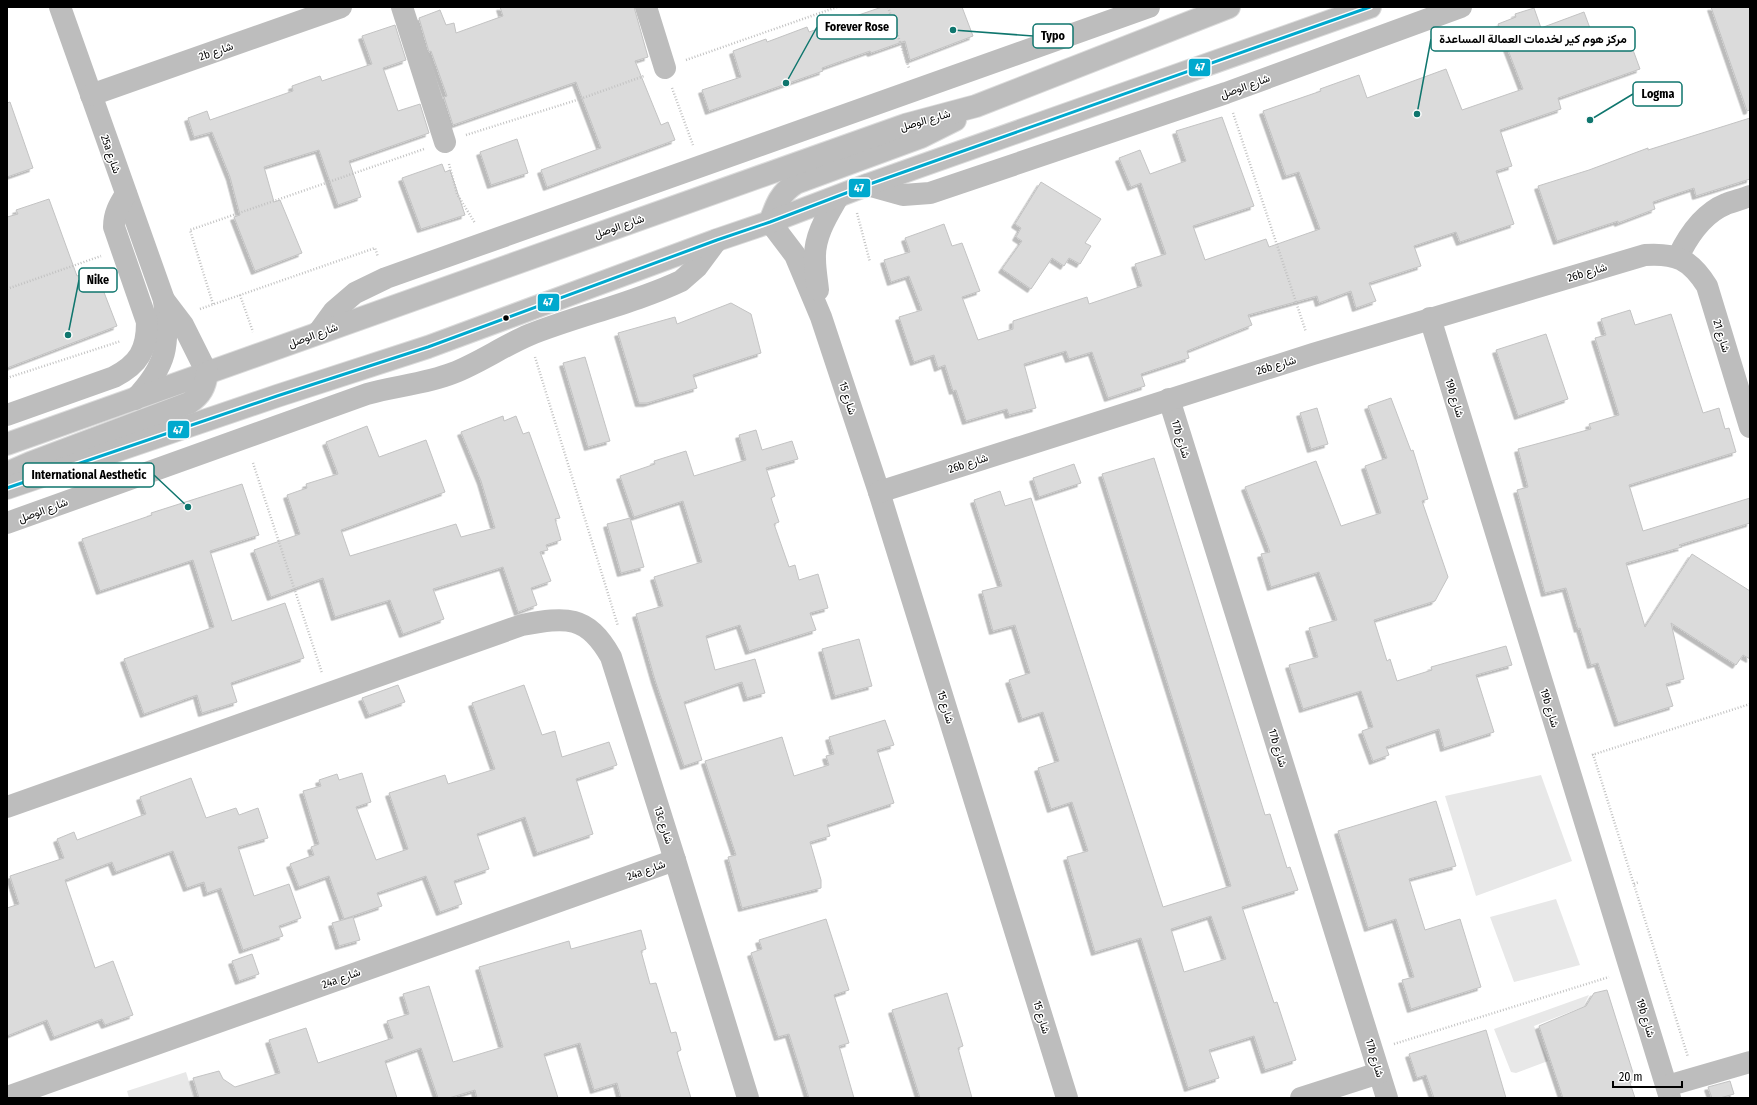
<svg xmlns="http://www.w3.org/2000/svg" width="1757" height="1105" viewBox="0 0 1757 1105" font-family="'Fira Sans Condensed',Vazirmatn,sans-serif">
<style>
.green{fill:#e8e8e8}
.building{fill:#dbdbdb;stroke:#c3c3c3;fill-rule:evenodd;filter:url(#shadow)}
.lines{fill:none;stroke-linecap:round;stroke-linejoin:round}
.major-casing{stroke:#dbdbdb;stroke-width:24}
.path{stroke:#c2c2c2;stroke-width:2.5;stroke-dasharray:1 2;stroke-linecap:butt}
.minor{stroke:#bdbdbd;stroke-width:22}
.major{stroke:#bdbdbd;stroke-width:22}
.bus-1-casing{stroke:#fff;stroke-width:6}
.bus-1{stroke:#00a9ce;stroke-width:3}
.bus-dot{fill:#000;stroke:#fff;stroke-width:1.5}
.labels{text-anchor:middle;stroke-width:3;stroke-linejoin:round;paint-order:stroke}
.street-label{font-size:11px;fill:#000;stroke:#fff}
.leader{fill:none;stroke:#0f766e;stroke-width:1.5}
.callout-dot{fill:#0f766e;stroke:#fff;stroke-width:1.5}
.callout{fill:#fff;stroke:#0f766e;stroke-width:1.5}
.callout-label{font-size:12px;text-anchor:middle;font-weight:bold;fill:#000}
.line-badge{stroke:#fff;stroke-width:1.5}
.badge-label{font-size:11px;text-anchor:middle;font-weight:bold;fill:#fff}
</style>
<defs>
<filter id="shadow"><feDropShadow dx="-3.5" dy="3.5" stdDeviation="0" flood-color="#0004"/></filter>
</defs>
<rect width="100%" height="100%" fill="#fff"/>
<!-- green -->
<g class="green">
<path d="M1541,775l31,86 -96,35 -31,-100z"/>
<path d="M1556,899l24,66 -66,17 -24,-65z"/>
<path d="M1589,995l-6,12 -49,19 14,35 -32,12 -5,-1 -17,-43z"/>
<path d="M186,1072l8,26h-65l-2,-7z"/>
</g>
<!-- building -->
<g class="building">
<path d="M500,7h134l14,50 -13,4 26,64 7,-3 7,18 -128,47 -6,-17 60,-22 -25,-66 -123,43 -9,-28 3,-1 -16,-45 -2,1 -10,-34 21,-8 6,15 8,-2 2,10 47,-17z"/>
<path d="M882,7h80l11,29 -63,24 -5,-19 -34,12 -1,-2 -48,17 1,3 -114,40 -7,-21 39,-13 -8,-26 33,-12 1,3 40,-15 2,5z"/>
<path d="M1711,7h39v103l-3,1z"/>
<path d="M1534,8l7,20 43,-16 10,27 31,-11 15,41 -82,29 3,11 -61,21 12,36 -16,5 18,53 -54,18 -4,-10 -42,14 7,20 -52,17 7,18 -20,7 -5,-17 -32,12 -2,-7 -69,19 4,10 -65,26 2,7 -48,16 4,12 -37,12 -16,-46 -23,7 -3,-8 -42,13 12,44 -27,7 -2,-6 -41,12 -10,-31 -3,1 -8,-26 -7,3 -4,-13 -20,7 -15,-45 23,-7 -13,-34 -18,6 -7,-22 26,-8 -5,-14 39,-14 8,22 10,-3 18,48 -18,6 16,43 35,-11v-8l74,-24 2,7 53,-18 -7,-22 31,-10 -25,-71 -10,4 -12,-29 21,-8 10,24 36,-13 -10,-30 46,-14 32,89 -61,20 12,34 61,-21 3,8 51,-18 -21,-57 -13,4 -23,-65 58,-20 -1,-2 39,-14 8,23 79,-29 16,41 61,-21 -25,-65 18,-7 -1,-3z"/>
<path d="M395,25l11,35 -23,8 15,43 22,-7 9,29 -80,28 12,36 -23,8 -19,-55 -55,17 10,35 6,-2 22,53 -47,18 -21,-54 6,-2 -10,-38 -18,-45 -18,5 -6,-19 19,-7 3,9 83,-29 -1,-5 28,-10 2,5 50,-17 -10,-28z"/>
<path d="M10,102l23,66 -26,9v-74z"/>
<path d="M1750,118v61l-54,17 -2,-8 -21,7 -20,7 2,7 -37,14v-2l-61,20 -19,-55 51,-16 59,-22v2z"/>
<path d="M517,139l11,34 -37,12 -11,-33z"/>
<path d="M442,164l3,8 5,-2 15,45 -44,14 -19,-51z"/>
<path d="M1041,182l60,37 -16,24 6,3 -11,18 -11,-6 -5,8 -12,-8 -21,31 -29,-20 20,-28 -6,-4 5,-9 -6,-4z"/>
<path d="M49,199l28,77 18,-7 22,57 -110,42v-151l11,-3 -2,-4z"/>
<path d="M731,303l20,11 10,39 -68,22 4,13 -50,15h-8l-21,-70 57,-16 2,7z"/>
<path d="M1630,310l5,15 36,-11 32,99 16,-5 6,21 4,-1 7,24 -107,33 14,46 107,-33v25l-71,22 3,2 -56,16 19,64 47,-73 58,37v68l-7,-4 -7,10 -65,-42 13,56 -18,5 7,22 -55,17 -20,-60 -7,2 -11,-37 -2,1 -12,-41 -21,5 -28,-103 11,-3 -10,-38 73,-20 -2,-5 30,-9 -24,-77 11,-3 -5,-16z"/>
<path d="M1546,334l22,65 -50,17 -22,-66z"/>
<path d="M585,357l25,84 -22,6 -25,-84z"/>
<path d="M1391,398l20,53 2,-1 15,49 -6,2 26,76 -13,24 -61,19 13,41 3,-2 7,22 35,-11 -1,-3 75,-21 6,19 -36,10 18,57 -50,16 -5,-19 -53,18 3,8 -16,6 -11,-30 11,-4 -12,-36 -58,18 -14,-44 29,-8 -9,-29 28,-8 -18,-48 -48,15 -10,-33 9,-2 -25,-65 71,-26 25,65 40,-13 -16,-47 22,-8 -19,-52z"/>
<path d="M1317,408l11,36 -17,5 -11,-36z"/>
<path d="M503,416l1,5 12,-5 7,18 6,-2 31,86 -5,1 6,21 -15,5 2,5 -8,2 11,29 -20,7 6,17 -19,7 -15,-45 -70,22 11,30 -41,15 -13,-34 -55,17 -12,-39 -52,19 -17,-47 46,-16 -13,-39 20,-7 -1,-4 32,-10 -12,-32 41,-16 12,31 47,-17 19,52 -104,38 9,26 106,-32 5,13 34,-9 -14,-47 -20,-49z"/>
<path d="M756,430l6,20 30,-9 6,18 -32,9 9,28 -4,2 8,24 -5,2 15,43 6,-2 4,15 19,-6 10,34 -18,5 6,17 -67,21 -9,-26 -34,11 9,34 40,-11 10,34 -18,5 -5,-16 -58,20 18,58 -18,6 -29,-86 -19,-66 27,-8 -9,-29 48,-15 -19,-61 -49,16 -14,-41 35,-12 -1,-3 32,-10 8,25 52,-16 -7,-25z"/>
<path d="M1154,458l111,357 5,-1 17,54 3,-1 8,23 -56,17 32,96 3,-1 19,58 -31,10 -11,-34 -45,14 10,28 -31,10 -47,-150 -46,14 -28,-95 21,-6 -16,-49 -21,7 -13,-41 21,-7 -16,-49 -21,7 -13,-39 21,-7 -15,-48 -22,6 -11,-40 20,-5 -28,-86 26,-9 5,15 26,-8 132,409 68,-21 -129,-412zM1211,916l15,43 -42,13 -13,-43z"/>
<path d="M1074,464l7,19 -42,14 -6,-19z"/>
<path d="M242,484l17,51 -49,16 22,70 53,-18 19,55 -73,25 6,19 -35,11 -5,-18 -53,19 -20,-55 90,-32 -21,-67 -93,31 -18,-52 70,-24 -1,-2z"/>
<path d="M630,518l14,49 -23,6 -14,-49z"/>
<path d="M859,639l13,47 -37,10 -13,-47z"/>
<path d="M398,685l7,17 -36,13 -7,-17z"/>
<path d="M524,685l18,50 13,-4 7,26 47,-15 8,23 -41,14 17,55 -56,19 -12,-36 -48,17 12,35 -35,12 8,23 -22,8 -14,-36 -49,17 5,13 -38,13 -15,-43 -30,11 -9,-23 24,-9 -3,-8 8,-3 -16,-53 18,-5 -2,-6 18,-6 2,6 23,-7 9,29 -15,5 20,53 32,-11 -19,-56 56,-18 3,9 47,-15 -23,-66z"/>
<path d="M885,720l9,25 -17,5 17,53 -67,22 3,11 -20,6 11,38v8l-79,20 -14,-51 8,-2 -31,-94 77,-24 12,39 35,-11 -3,-9 8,-2 -5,-17z"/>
<path d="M191,778l15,40 30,-10 3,7 19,-7 10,30 -30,9 16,49 35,-12 12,34 -22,8 4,10 -40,14 -22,-62 -14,5 -3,-11 -17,6 -14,-37 -57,21 -4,-10 -47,18 30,88 18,-7 20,54 -28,10 -3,-6 -48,18 -7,-17 -40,16v-128l12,-4 -9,-28 54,-18 -7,-19 17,-7 3,8 69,-26 -6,-17z"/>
<path d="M1436,801l20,65 -47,13 16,51 35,-11 21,68 -70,22 -9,-29 12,-3 -18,-58 -28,9 -30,-97z"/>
<path d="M353,917l7,23 -21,6 -7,-23z"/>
<path d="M826,919l23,71 -15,5 15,48 -10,3 15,52h-45l-20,-64 -11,3 -27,-84 11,-4 -3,-9z"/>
<path d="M641,930l5,19 -5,2 9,33 6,-1 15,50 5,-1 5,18 -4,2 14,46h-70l-4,-15 -23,7 -14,-47 -36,11 14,44h-81l-2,-8 -26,8h-11l-17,-50 -36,13 12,37h-198l-6,-20 26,-7 4,8 12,8 45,-14 -11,-33 37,-12 12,35 75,-25 -6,-17 22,-7 -6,-20 26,-8 24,76 50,-15 -24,-80 90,-26 2,8z"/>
<path d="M252,954l7,20 -20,7 -7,-20z"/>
<path d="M1607,990l28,89 -6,1 6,18h-72l-24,-72 47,-20 8,-13z"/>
<path d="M947,993l16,53 -5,2 14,50h-52l-28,-88z"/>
<path d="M1486,1030l20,68h-72l-8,-23 -9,3 -8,-24z"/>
<path d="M1730,1081l4,13 -14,4h-8l-4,-11z"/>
</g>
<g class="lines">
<!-- major casing -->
<g class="major-casing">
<g id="major">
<path d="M770,222c6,-17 10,-29 26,-39l125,-46 34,-17"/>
<path d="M7,444l898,-319 71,-19 253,-99"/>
<path d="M7,473l23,-10 159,-60c12,-8 16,-16 18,-30"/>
<path d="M7,488l270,-92 151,-49 289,-107 53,-18 97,-37 503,-178"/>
</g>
</g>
<!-- path -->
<g class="path">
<path d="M888,7l21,61"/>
<path d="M686,60l151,-53"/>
<path d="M672,88l21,57"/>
<path d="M1233,113l73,219"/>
<path d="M466,135l114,-36 64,-23"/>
<path d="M449,164l8,30 18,29"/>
<path d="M857,213l13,49"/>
<path d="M7,289l94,-33"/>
<path d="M240,295l13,37"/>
<path d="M213,304l-23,-74 234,-81"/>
<path d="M200,309l175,-61 3,9"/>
<path d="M535,357l83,269"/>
<path d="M7,378l114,-37"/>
<path d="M253,463l69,210"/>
<path d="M1593,754l95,303"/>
<path d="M1592,755l158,-51"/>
<path d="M1634,884l5,-2"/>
<path d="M1394,1044l215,-67"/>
</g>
<!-- minor -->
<g class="minor">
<path d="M60,7l104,293c5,46 4,64 -29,99"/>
<path d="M402,7l43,135"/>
<path d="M646,7l19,61"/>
<path d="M91,95l250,-88"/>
<path d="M867,185l36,10 27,-2 296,-100 235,-86"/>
<path d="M770,222l25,33 26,62 58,175 188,606"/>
<path d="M1678,257c10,-21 26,-44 48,-53 8,-3 16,-5 24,-8"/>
<path d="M818,290c-1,-10 -3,-21 -3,-31 -1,-23 12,-43 23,-62"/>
<path d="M164,300l19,25 24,48"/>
<path d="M1430,318l240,780"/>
<path d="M318,333l16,-22 21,-18 31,-15 763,-271"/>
<path d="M1169,399l218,699"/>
<path d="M7,415l107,-38c25,-13 33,-27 33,-55l-33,-95c0,-13 5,-22 12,-33"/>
<path d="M879,492l434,-138 332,-99c31,-2 45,4 62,31l43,141"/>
<path d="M7,523l360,-129c28,-8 58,-10 86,-21 26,-10 50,-27 76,-38 50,-20 103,-31 152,-54l16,-14 20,-27"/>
<path d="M7,807l515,-182c44,-8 65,-11 89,32l64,203 73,238"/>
<path d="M1667,1086l83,-24"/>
<path d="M7,1097l668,-237"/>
<path d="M1301,1098l78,-25"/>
</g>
<!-- major -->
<use href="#major" class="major"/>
<!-- bus-1 casing -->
<g class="bus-1-casing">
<path id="bus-1" d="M7,488l270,-92 151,-49 289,-107 53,-18 97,-37 503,-178"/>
</g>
<!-- bus-1 -->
<use href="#bus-1" class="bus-1"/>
</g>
<!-- markers -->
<circle class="bus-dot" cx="506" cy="318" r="3.5"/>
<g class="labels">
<!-- street labels -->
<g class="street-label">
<text transform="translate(216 51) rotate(-19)" y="4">2b شارع</text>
<text transform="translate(1245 86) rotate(-20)" y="4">شارع الوصل</text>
<text transform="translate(925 120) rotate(-16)" y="4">شارع الوصل</text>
<text transform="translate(111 154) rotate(71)" y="4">25a شارع</text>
<text transform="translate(619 226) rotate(-19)" y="4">شارع الوصل</text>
<text transform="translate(1587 272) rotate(-17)" y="4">26b شارع</text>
<text transform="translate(313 335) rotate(-20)" y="4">شارع الوصل</text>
<text transform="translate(1722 336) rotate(73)" y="4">شارع 21</text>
<text transform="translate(1276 365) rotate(-17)" y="4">26b شارع</text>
<text transform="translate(848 398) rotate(72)" y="4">شارع 15</text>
<text transform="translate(1455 398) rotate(73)" y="4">19b شارع</text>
<text transform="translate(1181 439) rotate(73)" y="4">17b شارع</text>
<text transform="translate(968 463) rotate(-18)" y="4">26b شارع</text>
<text transform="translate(43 510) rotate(-20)" y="4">شارع الوصل</text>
<text transform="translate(946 707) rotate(73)" y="4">شارع 15</text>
<text transform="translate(1550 708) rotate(73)" y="4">19b شارع</text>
<text transform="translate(1278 748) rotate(73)" y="4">17b شارع</text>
<text transform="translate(664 825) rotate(72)" y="4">13c شارع</text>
<text transform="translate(646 870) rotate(-20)" y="4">24a شارع</text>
<text transform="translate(341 978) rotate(-20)" y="4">24a شارع</text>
<text transform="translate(1042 1017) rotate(73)" y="4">شارع 15</text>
<text transform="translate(1646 1018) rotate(73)" y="4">19b شارع</text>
<text transform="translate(1375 1058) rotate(73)" y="4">17b شارع</text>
</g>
</g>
<!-- callouts -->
<path class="leader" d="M786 83L817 27M953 30L1033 36M1417 114L1431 39M1590 120L1633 94M68 335L79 280M188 507L154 475"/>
<g class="callout-dot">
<circle cx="786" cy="83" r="4"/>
<circle cx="953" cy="30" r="4"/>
<circle cx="1417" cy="114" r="4"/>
<circle cx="1590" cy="120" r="4"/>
<circle cx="68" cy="335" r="4"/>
<circle cx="188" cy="507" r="4"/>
</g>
<g class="callout">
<rect x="817" y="15" width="80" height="24" rx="4"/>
<rect x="1033" y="24" width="40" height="24" rx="4"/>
<rect x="1431" y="27" width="204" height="24" rx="4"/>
<rect x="1633" y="82" width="49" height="24" rx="4"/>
<rect x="79" y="268" width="38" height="24" rx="4"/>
<rect x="23" y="463" width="131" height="24" rx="4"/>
</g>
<g class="callout-label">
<text x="857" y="31">Forever Rose</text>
<text x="1053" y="40">Typo</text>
<text x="1533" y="43">مركز هوم كير لخدمات العمالة المساعدة</text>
<text x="1658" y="98">Logma</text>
<text x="98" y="284">Nike</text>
<text x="89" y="479">International Aesthetic</text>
</g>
<g class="line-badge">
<rect x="1188" y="58" width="23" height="19" rx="4" fill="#00a9ce"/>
<rect x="848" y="178" width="23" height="20" rx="4" fill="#00a9ce"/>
<rect x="537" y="293" width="23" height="19" rx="4" fill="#00a9ce"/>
<rect x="167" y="420" width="23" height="19" rx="4" fill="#00a9ce"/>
</g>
<g class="badge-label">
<text x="1200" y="71">47</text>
<text x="859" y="192">47</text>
<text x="548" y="306">47</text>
<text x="178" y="434">47</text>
</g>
<!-- border -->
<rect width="1757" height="1105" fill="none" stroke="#000000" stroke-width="16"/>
<!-- scale -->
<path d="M1613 1081v6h69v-6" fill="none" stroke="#000000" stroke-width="2"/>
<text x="1619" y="1081" font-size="12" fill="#000000" stroke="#ffffff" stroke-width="3" paint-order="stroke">20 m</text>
</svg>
